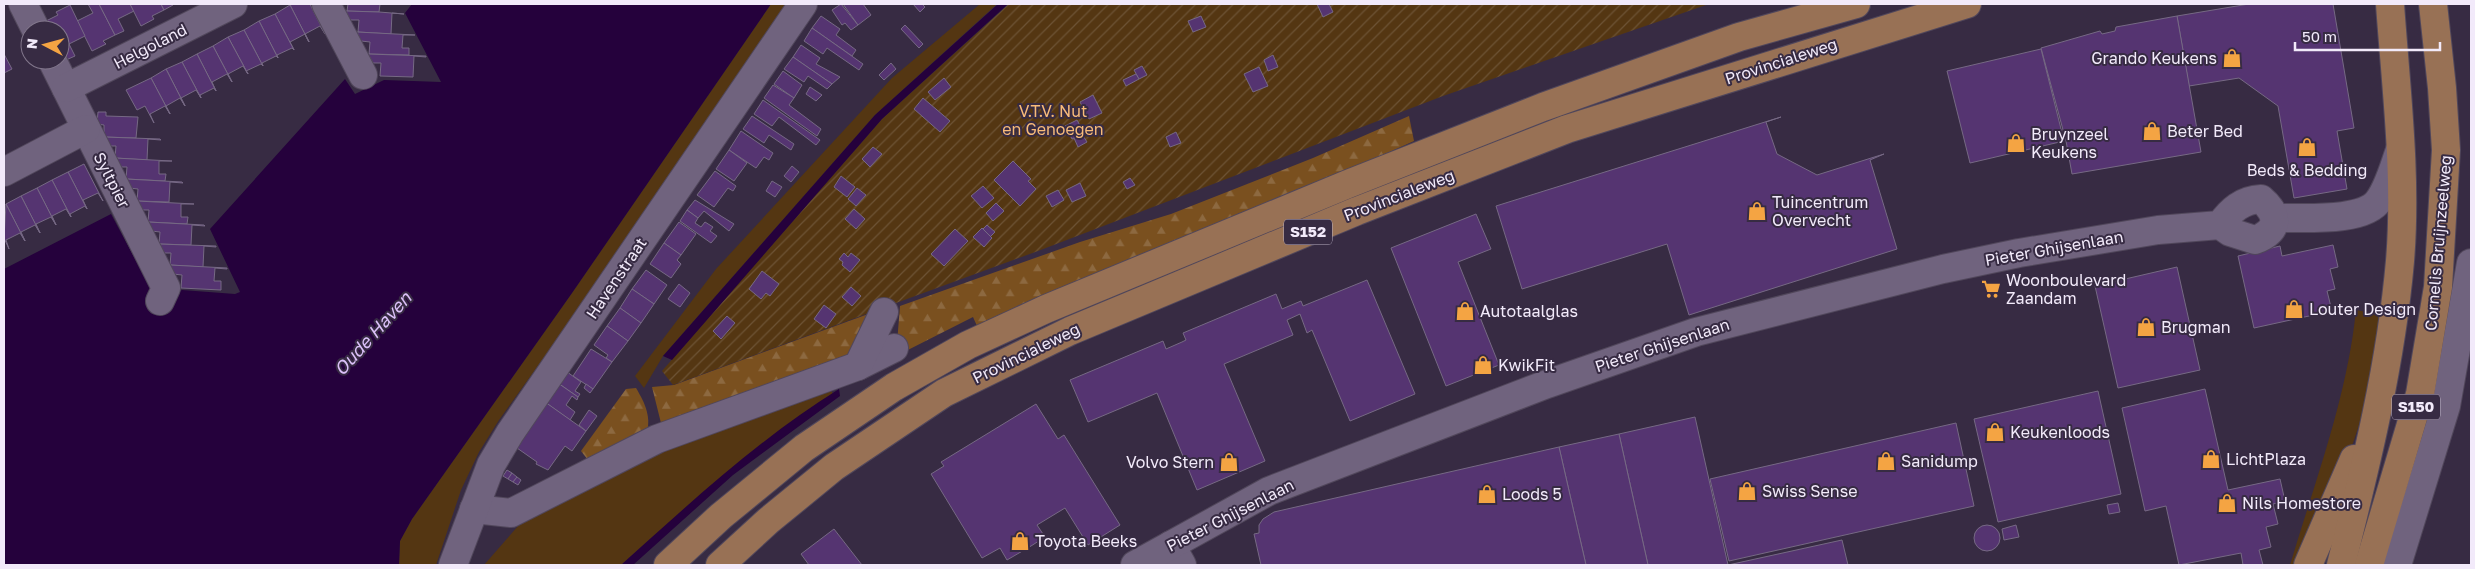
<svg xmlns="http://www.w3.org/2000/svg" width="2475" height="569" viewBox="0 0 2475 569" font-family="'Golos Text',sans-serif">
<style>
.grass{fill:#543612}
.forest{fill:url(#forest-firs)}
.garden{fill:url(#garden-furrows)}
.water{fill:#25013c}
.building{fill:#553471;stroke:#766984}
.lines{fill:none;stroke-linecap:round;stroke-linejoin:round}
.minor-casing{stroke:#51475b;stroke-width:30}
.major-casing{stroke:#51475b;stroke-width:30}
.minor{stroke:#70637e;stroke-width:28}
.major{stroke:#987155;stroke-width:28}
.labels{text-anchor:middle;stroke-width:4;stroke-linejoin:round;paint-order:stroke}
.shield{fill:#372b43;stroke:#bab1c3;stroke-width:1}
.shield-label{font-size:15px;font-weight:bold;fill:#f2eafa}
.street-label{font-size:16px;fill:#f2eafa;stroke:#372b43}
.poi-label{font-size:16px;fill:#f2eafa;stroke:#372b43;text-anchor:start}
.park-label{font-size:16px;fill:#f8bb79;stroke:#372b43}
.water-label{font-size:18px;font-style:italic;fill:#dbc0f8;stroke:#372b43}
</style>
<defs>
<pattern id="forest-firs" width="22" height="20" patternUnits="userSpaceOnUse" patternTransform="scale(1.25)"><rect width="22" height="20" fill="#7a501f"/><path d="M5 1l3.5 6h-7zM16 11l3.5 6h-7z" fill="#8d6940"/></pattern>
<pattern id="garden-furrows" width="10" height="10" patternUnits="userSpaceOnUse" patternTransform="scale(1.25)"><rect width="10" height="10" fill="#543612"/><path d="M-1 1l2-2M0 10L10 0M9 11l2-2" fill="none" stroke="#6d5335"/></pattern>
</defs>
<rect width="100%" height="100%" fill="#372b43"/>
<!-- grass -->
<g class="grass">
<path d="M771,4h21l-168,242 -125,174 -20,32 -18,38 -25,75h-37l1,-24 12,-22 160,-226z"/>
<path d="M980,4h17l-122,111 -212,241 -19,32 -9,-12 81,-107 176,-191z"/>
<path d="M2356,310l26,5 -21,104 -10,30 -51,116h-10c25,-84 57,-167 66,-255z"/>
<path d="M830,388l3,6c-75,52 -144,110 -212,171h-137l41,-47 186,-90z"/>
</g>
<!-- forest -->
<g class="forest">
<path d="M1409,116l5,25 -111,50 -326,135 -4,-9 -77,39 4,-50 180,-64 91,-28 142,-56z"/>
<path d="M871,313l-21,40 -7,7 -181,67 -10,-40 22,-2z"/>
<path d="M636,388c9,15 16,30 10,47l-58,25 -7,-9 45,-62z"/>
</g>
<!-- garden -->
<path class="garden" d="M1009,4h700l-266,92 -405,155 -365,134 -11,-14 220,-252z"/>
<!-- water -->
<g class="water">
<path d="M412,4h359l-199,289 -160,226 -12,22 -1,24h-395v-296l107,-55 47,88 24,-12 53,4 5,-2 -30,-63 135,-150 10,15 29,-14 57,2 -36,-69z"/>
<path d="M998,4h10l-126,115 -210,241 -9,-4 212,-241z"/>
<path d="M839,389l1,7 -107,79 -100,90h-12c69,-62 139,-127 218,-176z"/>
</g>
<!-- building -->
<g class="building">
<path d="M88,4h11l16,31 -12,6 3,3 -14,7 -15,-30 16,-8z"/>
<path d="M99,4h31l4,7 -16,8 6,12 -9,4z"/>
<path d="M130,4h31l3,6 -12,6 2,3 -13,7z"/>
<path d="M161,4h11l1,1 -9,5z"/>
<path d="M294,4h16l15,30 -5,-8 -15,8 4,8 -19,-37z"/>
<path d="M348,4h32l-1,8 -32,-1z"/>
<path d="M841,4l17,21 -7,5 -6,-7 -3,2 -10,-15z"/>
<path d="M843,4h20l8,11 -13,10z"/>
<path d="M913,4h9l3,3 -5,5z"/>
<path d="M1317,4h12l4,8 -10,5z"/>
<path d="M2249,4h84l21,124 -17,3 10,58 -53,9 -16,-92 -39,-28 -50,8 -12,-70z"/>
<path d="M70,5l15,31 -16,8 6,12 -9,4 -6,-11v-19h-10l-4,-9 12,-6 -2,-3z"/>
<path d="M290,5l19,37 -4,-8 -15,8 4,8 -19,-36z"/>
<path d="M346,11l33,1 25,2 -12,-1 -1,21 -33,-2 1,-12h-9z"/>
<path d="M275,14l19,36 -2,-2 -15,7 1,3 -19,-37z"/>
<path d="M821,16l19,13 -4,6 20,15 -4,6 -40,-28z"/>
<path d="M1201,16l5,11 -13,5 -5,-11z"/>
<path d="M2177,16l24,136 -129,22 -6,-33 -25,-93 59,-17 2,3 13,-3 1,-4z"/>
<path d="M259,21l19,37 -2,-2 -14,7 1,3 -19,-36z"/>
<path d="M905,25l18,19 -4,4 -18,-19z"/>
<path d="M812,28l51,36 -4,6 -32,-22 -4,6 -19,-13z"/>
<path d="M244,30l19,36 -2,-2 -15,7 2,3 -20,-37z"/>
<path d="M357,32l58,3h-12l-1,13h7v7l-40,-1 1,-12 -9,-1z"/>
<path d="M228,37l20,37 -5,-8 -15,8 4,8 -19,-36z"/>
<path d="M801,45l19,13 -4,6 24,13 -8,7 -39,-27z"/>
<path d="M213,46l19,36 -5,-8 -15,8 4,9 -19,-37z"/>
<path d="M2041,49l23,92 -94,22 -23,-92z"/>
<path d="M4,54l8,15 -8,4z"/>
<path d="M197,54l19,37 -2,-3 -14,7 1,3 -19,-36z"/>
<path d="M368,54l58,2v1l-12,-1 -1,21 -33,-1 1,-13h-8z"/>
<path d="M1273,55l5,12 -10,4 -4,-11z"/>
<path d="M793,57l39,27 -5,5 -19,-13 -4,6 -20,-13z"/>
<path d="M182,62l19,36 -5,-8 -15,8 4,8 -19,-37z"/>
<path d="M891,63l5,6 -12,11 -5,-5z"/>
<path d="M1142,66l5,9 -8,4 -5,-9z"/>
<path d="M1259,67l9,19 -15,6 -9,-18z"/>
<path d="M166,69l19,37 -5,-8 -14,8 4,8 -19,-36z"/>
<path d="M783,71l19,14 -8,13 -20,-14z"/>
<path d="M1136,74l3,5 -13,7 -3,-6z"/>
<path d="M151,78l19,36 -5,-8 -15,8 4,9 -9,-17 -8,4 -11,-20z"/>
<path d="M944,78l7,9 -16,13 -7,-8z"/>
<path d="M773,85l21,13 -5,7 32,24 -4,7 -53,-38z"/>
<path d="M810,87l12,8 -6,6 -10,-7z"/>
<path d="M1093,95l9,18 -13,6 -9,-17z"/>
<path d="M923,98l27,23 -10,11 -26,-23z"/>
<path d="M763,100l57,40 -4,5 -37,-28 -7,9 -18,-12z"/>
<path d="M98,112h8v4l32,1 -2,21 -32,-1v-12l-7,-1z"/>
<path d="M752,116l42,28 -3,6 -22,-15 -5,8 -21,-14z"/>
<path d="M1781,117l-15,5 11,32 40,21 67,-21 -14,6 27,89 -208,66 -22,-71 -145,45 -26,-83z"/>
<path d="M1077,120l7,13 -12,6 -7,-13z"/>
<path d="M741,131l32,22 -4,7 -5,-3 -8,11 -27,-18z"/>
<path d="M1176,132l5,11 -11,4 -4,-10z"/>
<path d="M1082,134l5,8 -9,5 -4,-9z"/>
<path d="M104,137l56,2 1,1 -13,-1 -1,21 -32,-2 1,-12h-9z"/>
<path d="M873,147l9,7 -12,13 -8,-8z"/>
<path d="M729,150l18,13 -13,18 -18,-12z"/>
<path d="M115,158l56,3h1h-13v13h7l-1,7 -39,-2 1,-12h-9z"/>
<path d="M1013,161l18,18 -3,2 8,8 -16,17 -26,-26z"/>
<path d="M84,164l19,37 -5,-8 -15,7 4,9 -19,-37z"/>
<path d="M792,166l7,6 -8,10 -7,-6z"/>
<path d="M715,171l21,15 -3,5 -5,-3 -14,19 -17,-12z"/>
<path d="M68,172l19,37 -2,-3 -15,8 1,3 -19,-37z"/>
<path d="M841,176l14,11 -8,10 -13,-10z"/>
<path d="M1130,178l5,7 -8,4 -4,-7z"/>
<path d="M126,179l56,3 1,1 -13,-1 -1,20 -32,-1 1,-12 -9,-1z"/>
<path d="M52,180l19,37 -5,-8 -14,7 4,9 -19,-37z"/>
<path d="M772,181l10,6 -7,10 -9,-6z"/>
<path d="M1080,183l6,13 -14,6 -6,-12z"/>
<path d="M983,186l11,12 -12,10 -11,-12z"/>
<path d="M37,188l19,37 -5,-8 -15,7 4,9 -19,-37z"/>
<path d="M857,188l9,7 -10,11 -8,-7z"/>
<path d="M1058,190l6,10 -12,7 -6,-11z"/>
<path d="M21,196l19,37 -5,-8 -14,7 4,9 -19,-37z"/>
<path d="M695,200l39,24 -5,7 -25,-20 -6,7 -11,-8z"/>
<path d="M137,201l57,3h-13v13h7l-1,7 -39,-2 1,-12h-9z"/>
<path d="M996,203l8,8 -11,10 -7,-8z"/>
<path d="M6,204l19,37 -5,-8 -14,7 3,9 -5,-11z"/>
<path d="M854,209l11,10 -9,10 -11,-10z"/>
<path d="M687,210l11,8 -3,5 6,4 4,-5 8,5 -3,4 7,5 -6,7 -31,-22z"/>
<path d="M1476,214l15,35 -33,13 41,103 -53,21 -55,-138z"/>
<path d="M148,222l56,3 1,1 -13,-1 -1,20 -32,-1 1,-12 -9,-1z"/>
<path d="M679,222l17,12 -15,21 -17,-12z"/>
<path d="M987,225l8,7 -5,5 -8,-7z"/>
<path d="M982,228l10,10 -8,9 -11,-10z"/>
<path d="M955,229l13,12 -24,25 -13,-12z"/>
<path d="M664,243l17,12 -4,5 4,4 -10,14 -21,-14z"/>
<path d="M159,244l57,2v1l-12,-1 -1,21 -33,-2 1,-12h-9z"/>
<path d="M2333,245l5,22 -8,2 5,20 -8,2 5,20 -78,17 -16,-72 42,-10 2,10z"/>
<path d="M844,253l4,4 3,-4 9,7 -10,12 -8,-7 1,-3 -4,-3z"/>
<path d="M170,265l57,3v1l-12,-1 -1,13h7v9l-40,-2 1,-13 -9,-1z"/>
<path d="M2177,267l23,103 -82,18 -23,-102z"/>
<path d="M646,270l21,15 -13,19 -22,-15z"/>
<path d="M762,271l17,13 -9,12 -4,-3 -5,6 -12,-10z"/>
<path d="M1367,280l48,114 -65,27 -38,-91 -5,3 -7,-19 -13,6 6,15 -69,29 41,97 -68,29 -40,-97 -69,29 -18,-42 93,-39 3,8 16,-7 4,-2 -3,-7 93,-39 6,15 19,-8 2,5z"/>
<path d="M679,284l11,9 -10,14 -12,-8z"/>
<path d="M851,287l10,9 -9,10 -10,-9z"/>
<path d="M632,289l22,15 -13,19 -21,-15z"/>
<path d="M824,305l12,9 -10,14 -12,-9z"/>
<path d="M620,308l21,15 -13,18 -21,-15z"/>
<path d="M727,316l8,7 -14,16 -8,-8z"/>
<path d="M607,326l21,15 -16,21 -6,-4 2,-3 -14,-10z"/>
<path d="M591,349l21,13 -19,27 -20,-13z"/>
<path d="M563,369l18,13 -6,9 5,3 -2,3 -23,-16z"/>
<path d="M555,381l23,16 -1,3 -5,-4 -6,9 9,7 -5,8 -28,-20z"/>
<path d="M586,384l7,5 -3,4 -6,-5z"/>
<path d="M2205,389l23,101 52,-11 5,22 -12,3 5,20 -12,3 5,20 -12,3 4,15h-20l-2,-12 -62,12 -13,-59 -21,5 -23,-103z"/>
<path d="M2098,391l23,103 -123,28 -24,-103z"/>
<path d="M545,402l41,29 -14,20 -7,-5 -17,24 -12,-6 1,-2 -20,-14z"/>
<path d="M1036,404l22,35 6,-4 56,90 -32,20 -23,-37 -28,17 8,12 -14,9 -24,14 -7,-12 -18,10 -51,-84 13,-8 -3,-4z"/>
<path d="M589,410l8,6 -11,15 -7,-6z"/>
<path d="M1695,417l33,148h-80l-29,-131z"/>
<path d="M1956,423l18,83 -245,55 -19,-82z"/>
<path d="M1619,434l29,131h-62l-27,-118z"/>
<path d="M1559,447l27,118h-325l-7,-31 5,-1v-8l4,-6 11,-7z"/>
<path d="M507,470l5,3 -4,6 -5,-3z"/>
<path d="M512,473l5,4 -4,5 -5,-3z"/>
<path d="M517,477l4,3 -3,5 -5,-3z"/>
<path d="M2118,503l2,9 -11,2 -2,-9z"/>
<circle cx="1987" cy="538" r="13"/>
<path d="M2016,525l3,12 -15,3 -2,-11z"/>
<path d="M834,529l28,36h-53l-8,-11z"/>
<path d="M1842,540l6,25h-120z"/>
</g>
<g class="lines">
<!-- minor casing -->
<g class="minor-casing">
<g id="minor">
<path d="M23,4l13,26"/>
<path d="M326,4l37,71"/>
<path d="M52,60l114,228 -6,13"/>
<path d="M66,88l167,-84"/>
<path d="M4,172l82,-43"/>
<path d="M2275,218c26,-1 89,5 104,-18 10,-14 15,-34 21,-50"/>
<path d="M858,366l36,-18"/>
<path d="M474,509l37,4 146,-74 201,-73 26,-54"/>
<path d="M1171,545l11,20"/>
<path d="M453,565l38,-100 19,-32 293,-429"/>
<path d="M1135,565l134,-74 278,-107 149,-52 247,-63 76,-16 139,-23 62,-5c11,-15 22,-25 41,-26 19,16 18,32 -6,41l-25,-8 -10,-7"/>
<path d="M2397,565l49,-159 25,-143"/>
</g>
</g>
<!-- major casing -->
<g class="major-casing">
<g id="major">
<path d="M668,565l53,-49 83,-68 90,-61 74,-42 78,-36 302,-125 195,-77 196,-70 117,-33"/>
<path d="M720,565l48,-44 66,-54 110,-74 126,-62 287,-120 210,-82 400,-125"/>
<path d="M2308,565l46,-106"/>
<path d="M2341,565c25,-100 50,-201 59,-304 7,-85 -4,-172 -10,-257"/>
<path d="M2369,565l51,-171 18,-107 8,-137 -4,-62 -9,-84"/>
</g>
</g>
<!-- minor -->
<use href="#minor" class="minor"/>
<!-- major -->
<use href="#major" class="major"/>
</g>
<!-- icons -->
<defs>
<g id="shop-bare" transform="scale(1.5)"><path d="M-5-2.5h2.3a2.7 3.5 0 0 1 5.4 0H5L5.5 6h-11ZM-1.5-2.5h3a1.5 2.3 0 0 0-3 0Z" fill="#f4a443" stroke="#372b43" stroke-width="2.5" paint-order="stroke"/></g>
<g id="supermarket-bare" transform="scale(1.5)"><path d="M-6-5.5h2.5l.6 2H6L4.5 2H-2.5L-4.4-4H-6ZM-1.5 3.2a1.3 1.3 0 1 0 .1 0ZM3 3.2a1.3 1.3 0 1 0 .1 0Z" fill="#f4a443" stroke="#372b43" stroke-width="2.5" paint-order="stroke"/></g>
</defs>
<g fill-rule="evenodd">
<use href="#shop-bare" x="2232" y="58"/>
<use href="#shop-bare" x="2152" y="131"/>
<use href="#shop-bare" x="2016" y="143"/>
<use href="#shop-bare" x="2307" y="147"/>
<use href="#shop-bare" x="1757" y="211"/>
<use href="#supermarket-bare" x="1991" y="289"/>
<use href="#shop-bare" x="2294" y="309"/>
<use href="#shop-bare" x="1465" y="311"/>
<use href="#shop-bare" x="2146" y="327"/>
<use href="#shop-bare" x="1483" y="365"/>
<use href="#shop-bare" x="1995" y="432"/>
<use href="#shop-bare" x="2211" y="459"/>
<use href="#shop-bare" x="1886" y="461"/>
<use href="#shop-bare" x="1229" y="462"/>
<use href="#shop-bare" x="1747" y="491"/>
<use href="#shop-bare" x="1487" y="494"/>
<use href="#shop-bare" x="2227" y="503"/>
<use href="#shop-bare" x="1020" y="541"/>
</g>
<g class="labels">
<!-- shield labels -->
<g class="shield">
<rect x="1284" y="219.5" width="48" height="25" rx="4"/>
<rect x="2392" y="394.5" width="48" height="25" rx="4"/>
</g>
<g class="shield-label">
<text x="1308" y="237">S152</text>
<text x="2416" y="412">S150</text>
</g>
<!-- street labels -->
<g class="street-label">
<text transform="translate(150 46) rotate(-27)" y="6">Helgoland</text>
<text transform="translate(1781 61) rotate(-18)" y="6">Provincialeweg</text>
<text transform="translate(112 180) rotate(63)" y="6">Syltpier</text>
<text transform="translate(1399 195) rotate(-21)" y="6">Provincialeweg</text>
<text transform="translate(2438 243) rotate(-85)" y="6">Cornelis Bruijnzeelweg</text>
<text transform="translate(2054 248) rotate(-10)" y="6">Pieter Ghijsenlaan</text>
<text transform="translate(616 278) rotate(-56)" y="6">Havenstraat</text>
<text transform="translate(1662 345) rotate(-18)" y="6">Pieter Ghijsenlaan</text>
<text transform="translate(1026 353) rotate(-26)" y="6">Provincialeweg</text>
<text transform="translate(1230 515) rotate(-27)" y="6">Pieter Ghijsenlaan</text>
</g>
<!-- poi labels -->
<g class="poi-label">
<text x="2217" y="64" text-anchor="end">Grando Keukens</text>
<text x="2167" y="137">Beter Bed</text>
<text x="2031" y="140">Bruynzeel<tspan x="2031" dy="18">Keukens</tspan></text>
<text x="2307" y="176" text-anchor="middle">Beds &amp; Bedding</text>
<text x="1772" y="208">Tuincentrum<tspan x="1772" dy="18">Overvecht</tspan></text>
<text x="2006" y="286">Woonboulevard<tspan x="2006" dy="18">Zaandam</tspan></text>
<text x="2309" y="315">Louter Design</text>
<text x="1480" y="317">Autotaalglas</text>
<text x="2161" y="333">Brugman</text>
<text x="1498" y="371">KwikFit</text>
<text x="2010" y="438">Keukenloods</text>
<text x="2226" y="465">LichtPlaza</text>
<text x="1901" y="467">Sanidump</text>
<text x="1214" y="468" text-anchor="end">Volvo Stern</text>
<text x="1762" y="497">Swiss Sense</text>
<text x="1502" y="500">Loods 5</text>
<text x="2242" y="509">Nils Homestore</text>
<text x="1035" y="547">Toyota Beeks</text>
</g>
<!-- park labels -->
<g class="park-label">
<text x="1053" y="117">V.T.V. Nut<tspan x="1053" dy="18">en Genoegen</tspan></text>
</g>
<!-- water labels -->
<g class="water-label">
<text transform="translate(373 334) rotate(-48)" y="6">Oude Haven</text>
</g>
</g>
<!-- border -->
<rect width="2475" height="569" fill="none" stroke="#f2eafa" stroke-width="10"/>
<!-- north arrow -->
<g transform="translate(45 45) rotate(276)"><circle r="24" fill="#372b43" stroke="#82778c"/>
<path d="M0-4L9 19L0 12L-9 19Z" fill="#f4a443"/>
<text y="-8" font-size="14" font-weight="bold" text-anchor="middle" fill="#f2eafa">N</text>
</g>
<!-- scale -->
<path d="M2295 42v8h145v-8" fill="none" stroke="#f2eafa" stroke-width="2.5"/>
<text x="2302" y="42" font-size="15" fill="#f2eafa" stroke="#372b43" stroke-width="4" paint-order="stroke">50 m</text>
</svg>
